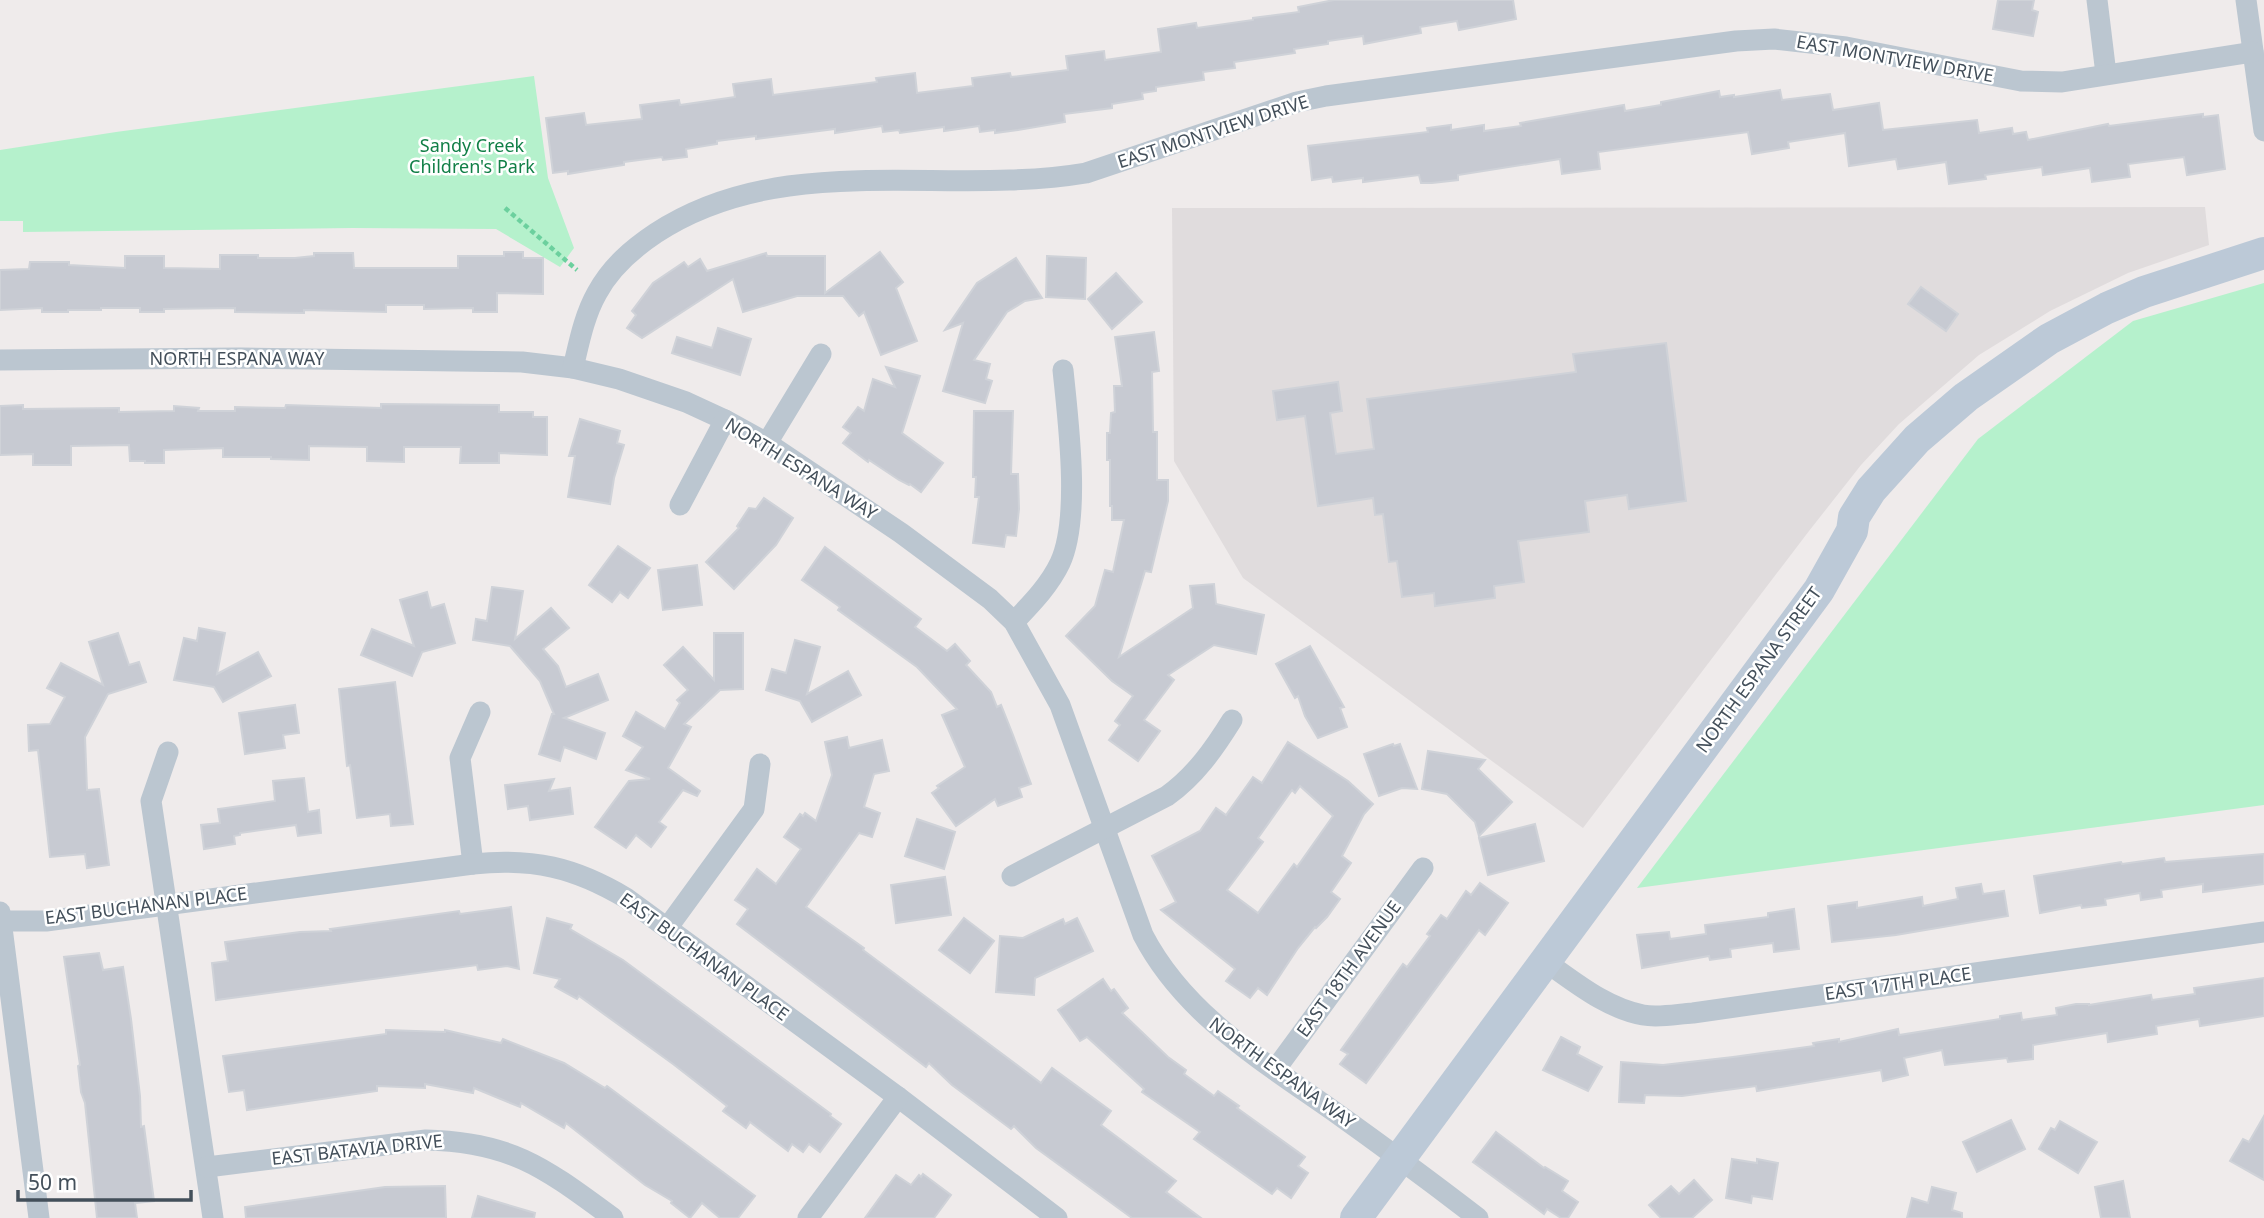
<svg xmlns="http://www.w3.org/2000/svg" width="2264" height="1218" viewBox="0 0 2264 1218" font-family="'Noto Sans',sans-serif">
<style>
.education{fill:#e0dcdd}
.green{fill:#b5f1cc}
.building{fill:#c7cad2;stroke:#cfd2d8;stroke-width:2;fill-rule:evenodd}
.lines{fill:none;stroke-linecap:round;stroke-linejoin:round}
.path{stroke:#6cd09e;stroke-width:4.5;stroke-dasharray:5 3.5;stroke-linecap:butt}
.street{stroke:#bbc6d0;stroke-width:21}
.secondary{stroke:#bcc9d7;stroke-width:32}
.labels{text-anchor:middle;stroke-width:5;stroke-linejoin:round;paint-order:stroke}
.street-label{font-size:18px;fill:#434f5a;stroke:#fff}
.park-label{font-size:18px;fill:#117f47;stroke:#fff}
</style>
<rect width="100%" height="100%" fill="#efebeb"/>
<!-- education -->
<path class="education" d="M2205,207l4,38 -81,28 -78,38 -71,44 -80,69 -38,41 -52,66 -226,297 -340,-250 -69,-117 -2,-253z"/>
<!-- green -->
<g class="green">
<path d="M534,76l14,102 26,70 -14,19 -64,-38 -143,-1 -330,4v-11h-23v-71l116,-18z"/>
<path d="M2264,283v522l-627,83 341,-449 155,-118z"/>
</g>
<!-- building -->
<g class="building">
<path d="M1334,0h179l3,19 -57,11 -2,-9 -37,6 1,6 -57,11 -1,-8 -35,5v3l-34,5 1,4 -61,9 1,6 -32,4 1,8 -48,7v4l-14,2 1,6 -31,5v4l-48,6 1,8 -47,8 -23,3v-3l-15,2 -1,-6 -35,5v-4l-44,6 -1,-3 -16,2 -1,-6 -47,7v-4l-79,10v-3l-39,5v3l-31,5 1,8 -24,3 -1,-3 -38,5v3l-32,5 -24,4v-3l-15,2 -7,-55 38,-5 2,12 56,-6 -2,-14 39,-5 1,5 55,-8 -2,-13 38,-5 2,16 104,-13 -1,-4 39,-5 2,20 56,-7 -1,-8 38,-5 1,4 57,-7 -2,-14 38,-5 1,9 56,-8 -3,-23 38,-6 1,5 56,-8v-2l46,-6 -1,-5z"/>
<path d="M1998,0h36l-2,10 6,2 -5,24 -40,-7z"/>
<path d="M1780,90l2,10 48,-6 3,16 46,-7 4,27 94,-10 2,13 33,-5 1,6 13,-2 2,8 80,-16 1,2 94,-12v3l15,-2 7,54 -38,6 -3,-18 -56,7 2,13 -38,5 -2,-14 -47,7 -1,-8 -57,8 1,4 -37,5 -3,-22 -48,7 -2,-10 -47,7 -4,-33 -57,9 1,6 -37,6 -4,-22 -150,20 2,17 -38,5 -2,-15 -102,16v5l-26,3h-11l-2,-8 -56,7v-4l-30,4 -1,-5 -20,3 -4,-34 120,-14 -1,-4 24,-3v5l33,-5v6l37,-5 -1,-3 104,-18 1,6 36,-6v-3l58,-11 1,6 14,-2v2z"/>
<path d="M504,252h19v6h20v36l-46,-1v19h-24v-4l-49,1v-4h-38v7l-82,-2v3l-69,-1v-4l-71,1v3h-24v-4h-39v2h-33v2h-26v-4l-42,2v-40l29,-1 1,-7h39v3l56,3v-12h39v12l56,1v-14h38v3h37l19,-2v-3h39l1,15h104v-12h46z"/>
<path d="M880,252l23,30 -7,6 21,53 -36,14 -17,-43 -5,4 -16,-20h-46l-54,16 -10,-33 -91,59 -15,-10 9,-13 -4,-4 21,-28 31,-21 4,5 12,-8 7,12 59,-18 1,3h58v37z"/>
<path d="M1047,256l39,2 -1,41 -39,-2z"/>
<path d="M1016,258l26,40 -17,3 -18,11 -33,48 16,4 -4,15 6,2 -7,22 -42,-12 20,-68 -18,7 32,-47z"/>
<path d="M1116,273l26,29 -30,27 -24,-30z"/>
<path d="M1921,287l37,27 -12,17 -38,-27z"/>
<path d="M718,328l33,11 -11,36 -68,-22 5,-16 35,11z"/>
<path d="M1154,332l5,39 -7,1 1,60h4v48h11v21l-17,71 -6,-1 -26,86 74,-49 -3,-22 24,-2 2,20 48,11 -8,39 -42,-9 -46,30 6,5 -30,40 16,11 -22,30 -29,-21 11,-15 -5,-4 18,-25 -21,-15 -46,-45 29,-30 10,-36 8,2 11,-52h-12v-14h-2v-46h-3v-27h3l1,-20 4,-1 -1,-26h8l-7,-49z"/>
<path d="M1666,343l20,158 -57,8 -2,-14 -42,6 4,31 -71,9 6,41 -30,4 1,12 -60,8 -1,-13 -32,4 -5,-36 -8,1 -6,-48 -8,1 -2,-17 -55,8 -13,-90 -28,4 -4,-29 65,-9 4,29 -12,2 6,41 38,-5 -7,-50 209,-27 -3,-18z"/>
<path d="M886,367l34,9 -18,57 41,30 -22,29 -11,-8 -1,1 -10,-5 -30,-20 -1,2 -25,-19 8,-10 -8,-6 15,-20 6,4 9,-32 22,8z"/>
<path d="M381,404l118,1v7h34v5h14v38l-48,-2v10h-39l1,-16h-57v15l-37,-1v-14l-58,-1v14l-38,-1v-2h-48v-9l-59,2v13h-19v-2h-15l-1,-16 -58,1v19h-38v-11l-33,1v-49l23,-1v4l96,-1v4l55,-1v-5l25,2 -1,3h37v-4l50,1 1,-3 95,3z"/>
<path d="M974,411h39l-2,63h7l1,35 -3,27 -10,-1 -2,12 -31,-4 6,-46h-4l1,-20h-3z"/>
<path d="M580,419l40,12 -3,12 7,2 -10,33 -4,26 -42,-7 7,-41h-6z"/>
<path d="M764,498l29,20 -17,27 -42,44 -28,-27 33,-34 -2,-2 12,-18 7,1z"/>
<path d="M618,546l32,22 -22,30 -8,-6 -8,10 -23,-17z"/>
<path d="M825,547l96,72 -6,8 32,24 8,-7 15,17 -4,4 25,27 6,15 4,-2 12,30 18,49 -12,4 3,9 -24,9 -3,-7 -39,27 -24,-33 7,-5 -2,-2 28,-19 -23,-52 15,-6 -40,-42 -79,-57 2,-3 -38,-27z"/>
<path d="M697,565l5,40 -39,5 -5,-40z"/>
<path d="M492,587l31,4 -8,48 36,-31 18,20 -26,21 15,17 8,21 32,-13 10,26 -44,18 41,15 -9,26 -32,-12 -4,14 -21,-7 13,-40h2l-14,-33 -30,-35 -37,-6 3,-21 11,2z"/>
<path d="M427,592l4,16 13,-4 11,39 -33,9 -10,24 -51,-21 11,-26 42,17 -14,-46z"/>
<path d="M199,628l26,5 -8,41 41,-22 13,24 -48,26 -9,-15 -40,-7 10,-42 13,3z"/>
<path d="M118,633l11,32 10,-3 7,20 -38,12 -23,43 2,53 12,-1 10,76 -22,3 -2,-14 -35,3 -12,-107 -9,1 -1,-26 22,-1 15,-27 -18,-9 14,-25 42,22 -14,-43z"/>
<path d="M714,633h29v56l-23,1 -36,34 7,3 -23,41 32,23 -3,5 -14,-6 -24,32 7,5 -15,20 -15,-12 -10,13 -31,-21 34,-46 21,-2 -24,-9 17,-23 -20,-11 13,-24 29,17 15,-26 -3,-3 11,-10 -24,-25 19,-18 31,33z"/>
<path d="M795,640l25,7 -13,47 41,-23 13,24 -49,27 -12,-21 -34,-11 6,-21 14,4z"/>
<path d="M1310,646l34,61 -4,1 7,19 -29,11 -13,-22 -7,-20 -3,2 -19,-34z"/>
<path d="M395,682l18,142 -22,2 -1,-12 -33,4 -7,-53 -3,1 -8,-77z"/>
<path d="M295,705l4,28 -16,2 2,13 -40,6 -6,-41z"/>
<path d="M847,737l2,11 33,-8 7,31 -15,3 -10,33 16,6 -8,24 -13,-4 -53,74 58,41 -1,2 178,133 11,-15 59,43 -10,14 75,56 -10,11 35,26h-69l-96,-70 -22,-22 -3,3 -59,-44 -23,-22 -3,4 -189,-143 11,-15 -13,-9 22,-31 19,15 25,-35 -17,-12 16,-23 3,2 2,-3 11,8 16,-46 -7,-33z"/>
<path d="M1288,742l60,39 25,23 -9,10 -22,42 9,7 -20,29 9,7 -13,18 -11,11 -1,-1 -17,21 -31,47 -9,-7 -8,10 -24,-17 9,-12 -74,-59 15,-8 -24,-46 48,-25 16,-23 10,7 27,-38 9,6zM1300,786l33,30 -36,51 -3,-3 -36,49 -31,-23 36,-48 -5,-4 34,-48 3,3z"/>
<path d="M1393,744l1,2 6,-2 17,45 -15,-1 -23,8 -15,-42z"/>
<path d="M1428,751l57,9 -7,9 34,33 -33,34 -4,-14 -28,-28 -25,-5z"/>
<path d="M304,778l4,34 11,-2 2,23 -23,3 -2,-11 -56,8v2l-6,1 1,8 -31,5 -3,-24 19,-2 -2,-14 57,-8 -2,-20z"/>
<path d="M554,779l-5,12 21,-3 3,26 -43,6 -2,-14 -20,3 -3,-24z"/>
<path d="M917,819l38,13 -11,37 -39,-13z"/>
<path d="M1535,824l9,37 -56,14 -9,-37z"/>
<path d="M2264,854v30l-61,8v-8l-42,6 1,7 -21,3 -1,-7 -35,6 1,6 -24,3 -1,-3 -41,8 -6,-37 87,-14 1,2 42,-6 1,4z"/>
<path d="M945,877l6,38 -55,8 -5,-38z"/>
<path d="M1480,883l28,20 -23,32 -6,-5 -113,153 -26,-19 8,-10 -7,-4 62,-86 4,3 23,-31 -3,-2 14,-19 6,4 19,-28 5,4z"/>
<path d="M1981,884l2,10 21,-3 4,25 -112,19 -64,7 -4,-36 29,-4v6l65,-11 1,9 35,-7 -2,-11z"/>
<path d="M511,907l8,62 -12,-3 -29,4 -1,-5 -261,35 -4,-37 16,-2 -3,-19 75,-10 31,-1 -1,-2 129,-18 1,3z"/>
<path d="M1794,909l5,40 -25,3 -1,-9 -43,6 1,8 -21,3 -1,-4 -67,12 -5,-33 32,-3 1,7 36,-5 -1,-9 63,-8v-4z"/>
<path d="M547,918l25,7 -2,4 53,31 208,154 -1,2 11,8 -21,28 -11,-8 -6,8 -11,-8 -4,7 -38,-29 -4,6 -23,-17 4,-5 -54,-42 -94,-68 -2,3 -22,-12 5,-8 -26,-6z"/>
<path d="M964,918l30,23 -24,32 -31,-23z"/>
<path d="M1077,918l16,33 -58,27 -1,17 -38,-3 4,-56 23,2 40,-19 2,5z"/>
<path d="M99,953l4,17 20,-3 8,52 9,77 1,31 3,-1 10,75 -19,2 2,15h-40l-12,-115 -4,-11 -3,-26 2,-1 -16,-108z"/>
<path d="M2264,978v38l-64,10 -1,-7 -43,7 1,8 -49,8 -1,-9 -74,12v14l-25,3 -1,-4 -62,7 -3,-15 -38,8 4,17 -25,6 -2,-11 -124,21 -1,-5 -74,10 -37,-1 -1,8 -25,-1 2,-40 42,3 70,-8 81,-11 -1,-3 26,-4v3l59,-13 1,6 101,-16v-3l21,-3 1,7 35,-5 -1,-7 20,-4h13v1l62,-10 1,5 43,-6 -1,-6z"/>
<path d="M1103,979l8,12 3,-2 14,19 -6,5 46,44 18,13 -2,4 30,22 4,-5 21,15 -2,2 68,49 -7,9 10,7 -17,25 -14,-10 -5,6 -78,-55 6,-7 -58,-40 2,-3 -57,-52 -7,4 -22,-31z"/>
<path d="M386,1030l59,2v-2l56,13 2,-4 61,24 41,25 2,-2 148,110 -17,22h-18l-18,-15 -12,15 -19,-15 1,-2 -27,-16 -79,-62 -2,5 -43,-25 -1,4 -46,-19 -1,5 -48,-9v4l-48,-2v5l-130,19 -3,-20 -15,2 -6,-36 163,-22z"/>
<path d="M1561,1037l19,10 -3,7 25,13 -14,24 -45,-21z"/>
<path d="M2264,1116v64l-34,-19 13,-22 6,3z"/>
<path d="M2011,1120l14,29 -48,23 -14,-30z"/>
<path d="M2060,1121l37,21 -19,31 -39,-24 12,-21 4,2z"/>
<path d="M1496,1132l48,36 1,-1 23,14 -6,10 16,11 -10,16h-7l-14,-9 -3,5 -71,-52z"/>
<path d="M1732,1159l25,4v-4l21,4 -6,36 -20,-3 -1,7 -25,-5z"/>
<path d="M923,1174l28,21 -17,23h-69l31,-43 15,10 8,-10 2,2z"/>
<path d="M1694,1180l18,20 -20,18h-31l-12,-13 22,-19 8,8z"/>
<path d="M2123,1181l7,37h-29l-6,-31z"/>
<path d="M445,1186l1,32h-200l-1,-11 140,-20z"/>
<path d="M1932,1187l24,6 -4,17 10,3v5h-55l5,-20 16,5z"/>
<path d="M478,1196l57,17 -1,5h-62z"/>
</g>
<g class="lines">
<!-- path -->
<path class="path" d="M505,208l72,62"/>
<!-- street -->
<g class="street">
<path d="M2097,0l9,74"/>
<path d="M2246,0l18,131"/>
<path d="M0,360l241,-2 281,4 51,6 46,11 67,23 39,18 42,23 134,90 89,66 24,23 46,83 83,230c41,79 118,125 189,175 49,35 98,71 146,108"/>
<path d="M573,368c6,-25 11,-52 24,-75 14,-26 35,-44 59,-60 128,-84 288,-36 430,-60l211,-71 29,-6 410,-55 38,-2 72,8 175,34 41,1 191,-30"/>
<path d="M767,443l54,-89"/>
<path d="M680,505l45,-85"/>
<path d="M1014,622c17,-18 35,-36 46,-59 21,-45 8,-143 3,-193"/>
<path d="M168,752l-17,49 62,417"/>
<path d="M473,864l-13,-106 20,-46"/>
<path d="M1012,876l155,-80c28,-20 47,-47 65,-76"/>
<path d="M0,912l39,306"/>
<path d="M0,921h46l427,-57c60,-6 101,3 153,34l272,199 159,121"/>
<path d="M668,927l86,-118 6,-45"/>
<path d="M1546,962c30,21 60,46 97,53 16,3 34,-1 50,-2l571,-81"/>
<path d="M1275,1070l148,-202"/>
<path d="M207,1167l219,-27c87,2 120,29 187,78"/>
<path d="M808,1218l90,-121"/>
</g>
<!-- secondary -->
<path class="secondary" d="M1356,1218l463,-628 33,-59 2,-14 17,-27 46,-51 49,-42 83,-58 58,-31 37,-16 120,-39"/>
</g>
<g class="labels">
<!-- street labels -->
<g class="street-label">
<text transform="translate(1895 59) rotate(10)" y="6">EAST MONTVIEW DRIVE</text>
<text transform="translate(1213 132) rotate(-18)" y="6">EAST MONTVIEW DRIVE</text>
<text x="237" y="365">NORTH ESPANA WAY</text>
<text transform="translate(801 469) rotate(32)" y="6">NORTH ESPANA WAY</text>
<text transform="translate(1759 670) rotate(-54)" y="6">NORTH ESPANA STREET</text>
<text transform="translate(146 906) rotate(-7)" y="6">EAST BUCHANAN PLACE</text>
<text transform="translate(704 957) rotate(36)" y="6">EAST BUCHANAN PLACE</text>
<text transform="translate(1349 969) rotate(-54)" y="6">EAST 18TH AVENUE</text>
<text transform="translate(1898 984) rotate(-8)" y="6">EAST 17TH PLACE</text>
<text transform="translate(1282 1073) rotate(36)" y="6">NORTH ESPANA WAY</text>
<text transform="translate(357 1150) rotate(-6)" y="6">EAST BATAVIA DRIVE</text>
</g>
<!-- park labels -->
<g class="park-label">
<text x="472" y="152">Sandy Creek<tspan x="472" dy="21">Children's Park</tspan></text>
</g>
</g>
<!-- scale -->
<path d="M18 1190v10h173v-10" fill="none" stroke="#434f5a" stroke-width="3.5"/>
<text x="28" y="1190" font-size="21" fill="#434f5a" stroke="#ffffff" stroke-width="5" paint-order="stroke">50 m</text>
</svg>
